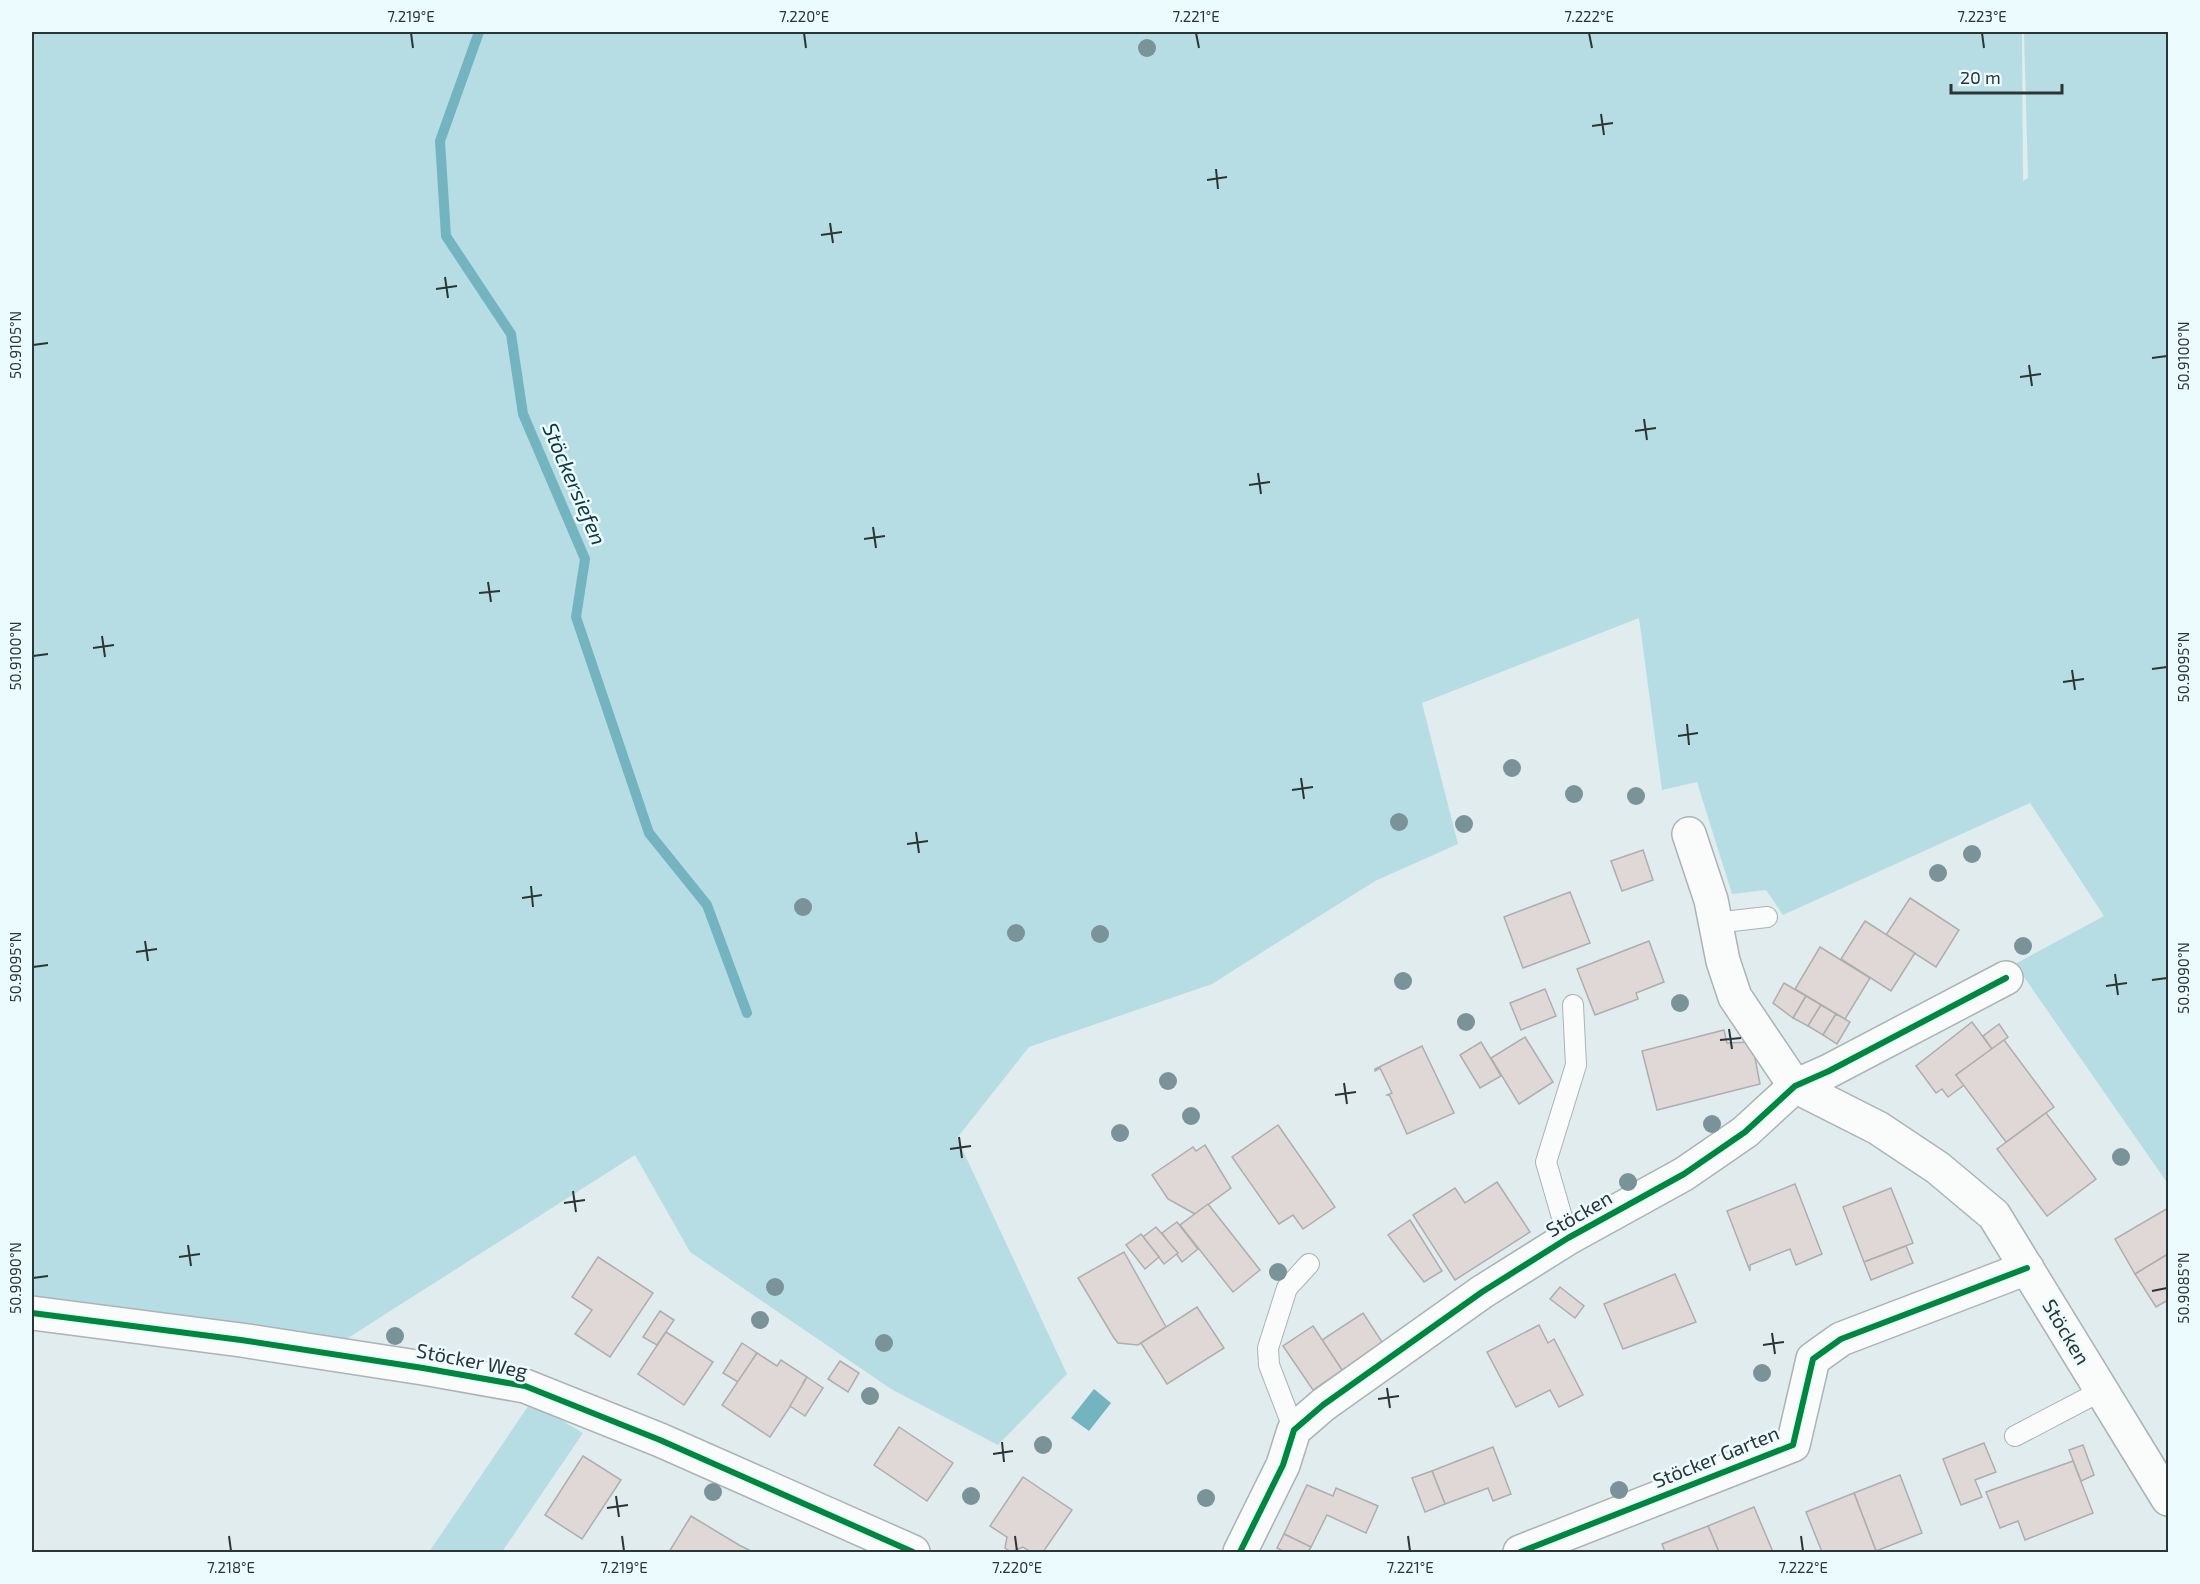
<svg xmlns="http://www.w3.org/2000/svg" width="2200" height="1584" viewBox="0 0 2200 1584" font-family="'Exo 2',sans-serif">
<style>
.green{fill:#b6dde4}
.water{fill:#74b4c0}
.lines{fill:none;stroke-linecap:round;stroke-linejoin:round}
.stream{stroke:#74b4c0;stroke-width:10}
.building{fill:#e0d8d6;stroke:#adaeaf;stroke-width:1.5}
.lane-casing{stroke:#abb3b4;stroke-width:22}
.street-casing{stroke:#abb3b4;stroke-width:36}
.lane{stroke:#fafcfc;stroke-width:20}
.street{stroke:#fafcfc;stroke-width:33}
.cycleway-casing{stroke:#ecfbfe;stroke-width:10}
.cycleway{stroke:#00873e;stroke-width:6}
.tree{fill:#799399}
.ticks{fill:none;stroke:#2c3435;stroke-width:2}
.labels{text-anchor:middle;stroke-width:5;stroke-linejoin:round;paint-order:stroke}
.street-label{font-size:20px;fill:#2c3435;stroke:#ecfbfe}
.water-label{font-size:21px;font-style:italic;fill:#0e383f;stroke:#ecfbfe}
.neatline{fill:none;stroke:#2c3435;stroke-width:2}
.ticks-label{font-size:15px;text-anchor:middle;fill:#2c3435}
</style>
<rect width="100%" height="100%" fill="#e1ecee"/>
<!-- green -->
<g class="green">
<path d="M32,32h1990l1,149 5,-3 -4,-146h144v1152l-153,-220 89,-48 -74,-113 -247,112 -17,-25 -34,4 -35,-112 -35,8 -23,-172 -217,85 36,141 -83,37 -163,103 -183,63 -72,91 110,236 -69,71 -107,-56 -201,-137 -55,-97 -295,188 -308,-42z"/>
<path d="M531,1402l52,31 -81,119h-73z"/>
</g>
<!-- water -->
<path class="water" d="M1094,1389l17,14 -22,28 -18,-13z"/>
<g class="lines">
<!-- stream -->
<path class="stream" d="M479,32l-39,109 6,95 65,98 12,80 62,145 -9,58 73,216 58,72 40,108"/>
</g>
<!-- building -->
<g class="building">
<path d="M1643,850l10,30 -31,11 -11,-30z"/>
<path d="M1570,892l20,51 -67,25 -19,-51z"/>
<path d="M1910,898l49,32 -23,37 -50,-32z"/>
<path d="M1865,921l50,32 -24,38 -50,-32z"/>
<path d="M1649,941l15,41 -28,11 2,6 -43,16 -18,-46z"/>
<path d="M1820,947l50,31 -25,41 -50,-30z"/>
<path d="M1784,983l22,13 -13,22 -20,-15z"/>
<path d="M1545,989l11,27 -35,14 -11,-27z"/>
<path d="M1806,996l15,9 -13,21 -15,-8z"/>
<path d="M1821,1005l15,9 -13,21 -15,-9z"/>
<path d="M1836,1014l14,8 -13,22 -14,-9z"/>
<path d="M1972,1022l20,27 -36,26 8,10 -16,12 -6,-8 -6,4 -20,-27z"/>
<path d="M1999,1024l9,13 -16,12 -9,-13z"/>
<path d="M1724,1030l3,13 25,-1 8,42 -103,26 -15,-59z"/>
<path d="M1525,1037l28,45 -34,22 -28,-46z"/>
<path d="M2004,1040l50,67 -48,35 -50,-67z"/>
<path d="M1481,1042l20,34 -21,12 -20,-33z"/>
<path d="M1422,1046l32,67 -47,21 -17,-38 -3,-1 5,-2 -12,-25 -5,3v-2z"/>
<path d="M2046,1113l50,66 -49,37 -50,-67z"/>
<path d="M1278,1125l57,82 -32,22 -10,-14 -14,9 -47,-67z"/>
<path d="M1205,1145l26,43 -36,26 -27,-15 -16,-24 41,-28 3,4z"/>
<path d="M1497,1182l33,50 -75,48 -42,-65 42,-27 10,15z"/>
<path d="M1795,1184l27,70 -26,11 -6,-16 -40,16v6l-23,-60z"/>
<path d="M1891,1188l22,55 -49,19 -21,-55z"/>
<path d="M1208,1204l52,66 -27,22 -53,-67z"/>
<path d="M2168,1208v46l-33,20 -20,-35z"/>
<path d="M1410,1220l32,51 -18,11 -36,-47z"/>
<path d="M1177,1222l21,27 -16,13 -20,-29z"/>
<path d="M1156,1227l22,26 -14,11 -21,-27z"/>
<path d="M1141,1234l18,23 -14,12 -19,-24z"/>
<path d="M1906,1246l7,17 -42,17 -7,-18z"/>
<path d="M1124,1252l42,75 -28,18 -20,-2 -4,-5 -36,-60z"/>
<path d="M2168,1254v46l-12,7 -21,-33z"/>
<path d="M598,1257l55,36 -43,64 -35,-23 17,-24 -20,-13z"/>
<path d="M1675,1274l21,48 -73,27 -19,-45z"/>
<path d="M1560,1287l24,19 -9,12 -25,-19z"/>
<path d="M1197,1307l27,41 -57,36 -26,-41z"/>
<path d="M660,1311l14,9 -17,25 -14,-8z"/>
<path d="M1363,1313l19,29 -40,28 -20,-30z"/>
<path d="M1539,1325l9,18 6,-4 29,56 -24,12 -9,-17 -34,17 -29,-55z"/>
<path d="M1313,1326l29,44 -29,20 -30,-44z"/>
<path d="M666,1332l47,30 -29,43 -46,-31z"/>
<path d="M742,1343l15,10 -19,29 -15,-9z"/>
<path d="M757,1353l20,13 4,-6 26,17 -4,6 2,1 -35,53 -48,-32z"/>
<path d="M840,1361l19,12 -11,19 -20,-13z"/>
<path d="M807,1377l16,11 -18,28 -15,-10z"/>
<path d="M899,1427l54,36 -26,38 -53,-36z"/>
<path d="M1984,1443l12,29 -21,8 7,17 -21,8 -18,-46z"/>
<path d="M2083,1445l11,30 -13,6 -12,-31z"/>
<path d="M1493,1447l18,47 -18,7 -5,-13 -43,16 -13,-33z"/>
<path d="M583,1456l38,24 -39,59 -37,-24z"/>
<path d="M2073,1461l20,52 -68,27 -7,-19 -18,7 -14,-36z"/>
<path d="M1432,1471l13,33 -20,8 -13,-34z"/>
<path d="M1900,1475l22,58 -46,18 -22,-58z"/>
<path d="M1023,1477l49,33 -29,42h-12l-8,-5 -12,5 -6,-4 2,-11 -17,-11z"/>
<path d="M1307,1485l26,11 3,-8 42,18 -12,27 -39,-18 -16,32 -27,-13z"/>
<path d="M1854,1493l22,58 -54,1 -16,-40z"/>
<path d="M1754,1507l19,45h-54l-11,-26z"/>
<path d="M691,1516l48,29 14,7h-84z"/>
<path d="M1708,1526l11,26h-54l-3,-8z"/>
<path d="M1284,1534l27,13 -3,5h-23l-8,-4z"/>
</g>
<g class="lines">
<!-- lane casing -->
<g class="lane-casing">
<g id="lane">
<path d="M1715,923l52,-6"/>
<path d="M1568,1238l-22,-76 30,-97 -3,-60"/>
<path d="M1294,1430l-25,-65 -1,-17 19,-60 22,-24"/>
<path d="M2015,1436l86,-45"/>
</g>
</g>
<!-- street casing -->
<g class="street-casing">
<g id="street">
<path d="M1689,834l22,66 12,61 12,36 60,89 83,42 60,40 56,47 174,284"/>
<path d="M32,1313l209,27 182,28 102,18 135,54 253,112"/>
<path d="M1240,1552l43,-87 11,-35 29,-25 159,-113 86,-54 116,-64 61,-42 50,-46 34,-15 177,-93"/>
<path d="M1520,1552l273,-107 20,-86 28,-20 186,-71"/>
</g>
</g>
<!-- lane -->
<use href="#lane" class="lane"/>
<!-- street -->
<use href="#street" class="street"/>
<!-- cycleway casing -->
<g class="cycleway-casing">
<g id="cycleway">
<path d="M32,1313l209,27 182,28 102,18 135,54 253,112"/>
<path d="M1240,1552l43,-87 11,-35 29,-25 159,-113 86,-54 116,-64 61,-42 50,-46 34,-15 177,-93"/>
<path d="M1520,1552l273,-107 20,-86 28,-20 186,-71"/>
</g>
</g>
<!-- cycleway -->
<use href="#cycleway" class="cycleway"/>
</g>
<!-- trees -->
<g class="tree">
<circle cx="1147" cy="48" r="9"/>
<circle cx="1512" cy="768" r="9"/>
<circle cx="1574" cy="794" r="9"/>
<circle cx="1636" cy="796" r="9"/>
<circle cx="1399" cy="822" r="9"/>
<circle cx="1464" cy="824" r="9"/>
<circle cx="1972" cy="854" r="9"/>
<circle cx="1938" cy="873" r="9"/>
<circle cx="803" cy="907" r="9"/>
<circle cx="1016" cy="933" r="9"/>
<circle cx="1100" cy="934" r="9"/>
<circle cx="2023" cy="946" r="9"/>
<circle cx="1403" cy="981" r="9"/>
<circle cx="1680" cy="1003" r="9"/>
<circle cx="1466" cy="1022" r="9"/>
<circle cx="1168" cy="1081" r="9"/>
<circle cx="1191" cy="1116" r="9"/>
<circle cx="1712" cy="1124" r="9"/>
<circle cx="1120" cy="1133" r="9"/>
<circle cx="2121" cy="1157" r="9"/>
<circle cx="1628" cy="1182" r="9"/>
<circle cx="1278" cy="1272" r="9"/>
<circle cx="775" cy="1287" r="9"/>
<circle cx="760" cy="1320" r="9"/>
<circle cx="395" cy="1336" r="9"/>
<circle cx="884" cy="1343" r="9"/>
<circle cx="1762" cy="1373" r="9"/>
<circle cx="870" cy="1396" r="9"/>
<circle cx="1043" cy="1445" r="9"/>
<circle cx="1619" cy="1490" r="9"/>
<circle cx="713" cy="1492" r="9"/>
<circle cx="971" cy="1496" r="9"/>
<circle cx="1206" cy="1498" r="9"/>
</g>
<!-- ticks -->
<path class="ticks" d="M411,33l2,15M804,33l2,15M1196,33l3,15M1589,33l3,15M1982,33l2,15M1601,114l3,21M1592,126l21,-3M1216,169l2,20M1207,180l20,-3M830,223l3,20M821,235l21,-3M445,277l3,21M436,289l21,-3M33,345l15,-2M2152,358l15,-2M2029,365l3,21M2020,377l21,-3M1644,419l3,21M1635,431l21,-3M1258,473l3,21M1249,485l21,-3M873,527l3,21M864,539l21,-3M488,582l3,20M479,593l21,-2M102,636l3,21M93,648l21,-3M33,656l15,-2M2152,669l15,-2M2072,670l3,20M2063,682l21,-3M1687,724l2,21M1678,736l20,-3M1301,778l3,21M1292,790l21,-3M916,832l3,21M907,844l21,-3M531,886l2,21M522,898l20,-3M145,941l3,20M136,952l21,-3M33,967l15,-2M2115,974l3,21M2152,980l15,-2M2106,986l21,-3M1729,1029l3,20M1720,1040l21,-2M1344,1083l3,21M1335,1095l21,-3M959,1137l3,21M950,1149l21,-3M573,1191l3,21M564,1203l21,-3M188,1245l3,21M179,1257l21,-3M33,1278l15,-2M2152,1291l15,-3M1772,1333l3,21M1763,1345l21,-3M1387,1388l3,20M1378,1399l21,-3M1002,1442l2,20M993,1454l20,-3M616,1496l3,21M607,1508l21,-3M229,1536l2,15M622,1536l2,15M1015,1536l2,15M1408,1536l2,15M1801,1536l2,15"/>
<g class="labels">
<!-- street labels -->
<g class="street-label">
<text transform="translate(1579 1214) rotate(-30)" y="7">Stöcken</text>
<text transform="translate(2066 1332) rotate(59)" y="7">Stöcken</text>
<text transform="translate(472 1361) rotate(11)" y="7">Stöcker Weg</text>
<text transform="translate(1716 1457) rotate(-22)" y="7">Stöcker Garten</text>
</g>
<!-- water labels -->
<g class="water-label">
<text transform="translate(574 484) rotate(67)" y="7">Stöckersiefen</text>
</g>
</g>
<!-- border -->
<rect width="2200" height="1584" fill="none" stroke="#ecfbfe" stroke-width="66"/>
<!-- scale -->
<path d="M1951 84v9h111v-9" fill="none" stroke="#2c3435" stroke-width="3"/>
<text x="1960" y="84" font-size="18" fill="#2c3435" stroke="#ecfbfe" stroke-width="4.5" paint-order="stroke">20 m</text>
<rect x="33" y="33" width="2134" height="1518" class="neatline"/>
<g class="ticks-label">
<text x="411" y="22">7.219°E</text>
<text x="804" y="22">7.220°E</text>
<text x="1196" y="22">7.221°E</text>
<text x="1589" y="22">7.222°E</text>
<text x="1982" y="22">7.223°E</text>
<text transform="translate(16 345) rotate(-90)" y="5">50.9105°N</text>
<text transform="translate(2184 356) rotate(-90)" y="5">50.9100°N</text>
<text transform="translate(16 656) rotate(-90)" y="5">50.9100°N</text>
<text transform="translate(2184 667) rotate(-90)" y="5">50.9095°N</text>
<text transform="translate(16 967) rotate(-90)" y="5">50.9095°N</text>
<text transform="translate(2184 978) rotate(-90)" y="5">50.9090°N</text>
<text transform="translate(16 1278) rotate(-90)" y="5">50.9090°N</text>
<text transform="translate(2184 1288) rotate(-90)" y="5">50.9085°N</text>
<text x="231" y="1573">7.218°E</text>
<text x="624" y="1573">7.219°E</text>
<text x="1017" y="1573">7.220°E</text>
<text x="1410" y="1573">7.221°E</text>
<text x="1803" y="1573">7.222°E</text>
</g>
</svg>
